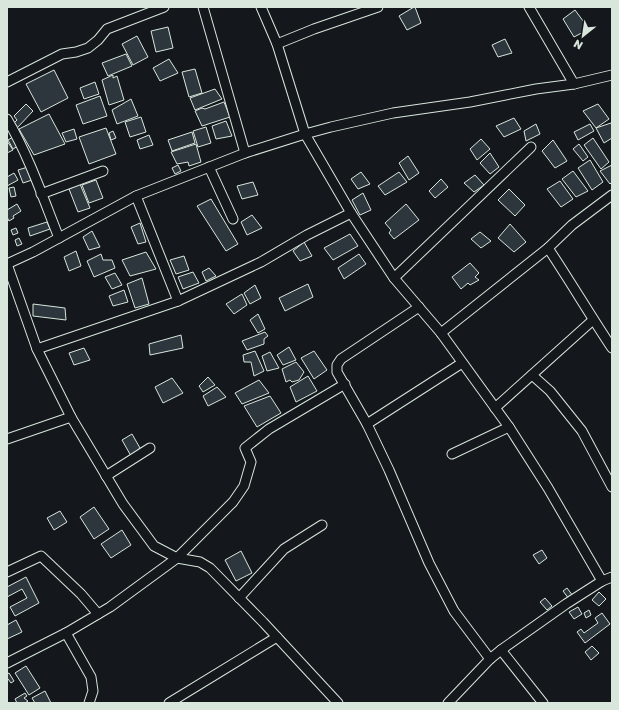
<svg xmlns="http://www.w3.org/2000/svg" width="619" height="710" viewBox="0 0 619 710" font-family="'Golos Text',sans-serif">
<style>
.building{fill:#2c363c;stroke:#d8e6dc}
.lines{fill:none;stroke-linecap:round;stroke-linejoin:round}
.minor-casing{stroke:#d8e6dc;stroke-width:11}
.minor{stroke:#14181c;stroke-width:9}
</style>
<rect width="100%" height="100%" fill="#14181c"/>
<!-- building -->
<g class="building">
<path d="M414,7h1l6,16 -14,7 -8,-14z"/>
<path d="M575,10l14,19 -15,8 -11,-18z"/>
<path d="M168,27l5,21 -17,4 -5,-21z"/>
<path d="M137,36l11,21 -15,8 -11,-21z"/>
<path d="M505,39l7,14 -14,4 -6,-12z"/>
<path d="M126,54l6,12 -24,10 -6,-13z"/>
<path d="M169,59l9,14 -18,8 -7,-13z"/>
<path d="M195,69l7,24 -13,4 -7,-25z"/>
<path d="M54,70l14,28 -27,14 -15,-28z"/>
<path d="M113,75v3l4,-2 7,24 -15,5 -7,-25z"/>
<path d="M95,82l4,12 -15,5 -4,-11z"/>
<path d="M215,89l7,10 -27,11 -5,-12z"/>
<path d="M100,96l7,20 -24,8 -7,-19z"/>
<path d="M131,99l7,17 -21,8 -5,-14z"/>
<path d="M224,102l6,15 -28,9 -7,-15 7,-3 3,1z"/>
<path d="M26,104l7,7 -16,17 -4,-4 4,-4 -3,-4z"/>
<path d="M598,104l11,15 -13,9 -13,-17z"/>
<path d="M49,114l16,30 -31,11 -15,-26z"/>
<path d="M141,117l5,15 -16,5 -5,-15z"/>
<path d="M514,118l7,11 -17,8 -8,-11z"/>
<path d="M226,121l6,15 -16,3 -4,-13z"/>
<path d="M611,123l1,2v13l-8,5 -8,-15z"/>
<path d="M536,124l4,10 -14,7 -2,-10z"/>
<path d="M590,124l4,7 -16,9 -4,-8z"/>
<path d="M206,127l5,16 -13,4 -5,-16z"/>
<path d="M106,128l10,26 -27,10 -10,-27z"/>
<path d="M74,129l3,10 -11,3 -4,-9z"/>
<path d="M113,131l3,7 -5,2 -2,-7z"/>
<path d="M192,132l3,11 -23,8 -4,-11z"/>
<path d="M149,135l4,10 -13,4 -3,-9z"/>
<path d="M13,137l5,9 -5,3 -5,-9z"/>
<path d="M593,138l16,24 -8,7 -17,-24z"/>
<path d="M481,139l9,10 -13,11 -7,-11z"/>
<path d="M553,140l14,21 -12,7 -13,-17z"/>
<path d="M7,141l6,9 -6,3z"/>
<path d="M196,144l5,18 -12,4 -1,-4 -11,2 -6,-12z"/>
<path d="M579,144l9,13 -5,4 -10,-12z"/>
<path d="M490,153l9,14 -9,7 -10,-11z"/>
<path d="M408,156l11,17 -10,7 -10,-17z"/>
<path d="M590,160l13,22 -11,8 -14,-22z"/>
<path d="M178,165l3,6 -6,3 -3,-6z"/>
<path d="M612,165v17l-2,2 -10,-13z"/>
<path d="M28,167l4,13 -9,3 -5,-13z"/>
<path d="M573,171l15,20 -12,6 -14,-18z"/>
<path d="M361,172l9,12 -12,5 -7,-10z"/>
<path d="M399,172l8,10 -22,13 -7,-9z"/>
<path d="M14,173l4,7 -11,6v-9z"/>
<path d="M475,175l9,10 -10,7 -10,-9z"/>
<path d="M441,179l7,8 -13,11 -6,-7z"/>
<path d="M96,180l7,18 -14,5 -7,-18z"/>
<path d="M560,181l13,18 -12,8 -14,-18z"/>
<path d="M253,182l5,13 -16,4 -5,-13z"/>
<path d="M80,184l10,24 -12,4 -9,-23z"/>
<path d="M14,187l2,9 -5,1 -2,-9z"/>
<path d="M509,189l16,16 -10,11 -17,-16z"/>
<path d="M363,193l8,17 -11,5 -8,-15z"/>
<path d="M211,199l27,45 -12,7 -29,-45z"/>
<path d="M17,204l4,7 -8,5 1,2 -5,3 -2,-4v-7z"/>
<path d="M406,204l13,16 -25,19 -5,-6 2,-3 -6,-7z"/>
<path d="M252,215l10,13 -15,7 -6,-13z"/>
<path d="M47,222l3,7 -20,7 -2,-8z"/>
<path d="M140,223l6,19 -8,2 -7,-17z"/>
<path d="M510,224l16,18 -12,10 -16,-14z"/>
<path d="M16,228l2,5 -5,2 -2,-5z"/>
<path d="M92,231l8,16 -11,3 -6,-13z"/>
<path d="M480,232l11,9 -10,7 -10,-9z"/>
<path d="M350,234l8,12 -25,14 -9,-12z"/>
<path d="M19,238l3,6 -5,2 -2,-6z"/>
<path d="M304,242l8,14 -12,5 -7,-10z"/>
<path d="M76,251l5,15 -12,5 -5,-14z"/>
<path d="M146,252l10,17 -26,7 -8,-16z"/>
<path d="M101,254l2,6h9l3,8 -21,9 -7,-16z"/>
<path d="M359,254l7,10 -22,15 -6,-11z"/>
<path d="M184,256l5,14 -13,4 -6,-14z"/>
<path d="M470,263l9,10 -4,4 4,3 -9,5 -2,-2 -7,6 -9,-12z"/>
<path d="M209,268l7,8 -10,5 -4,-9z"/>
<path d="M193,272l6,11 -16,6 -5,-12z"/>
<path d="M115,273l7,12 -10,4 -7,-12z"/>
<path d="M142,278l7,26 -14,4 -8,-24z"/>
<path d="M308,284l5,13 -28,14 -6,-13z"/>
<path d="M255,285l6,13 -11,6 -6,-11z"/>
<path d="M124,290l4,12 -15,4 -4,-10z"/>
<path d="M242,294l5,11 -13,9 -8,-10z"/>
<path d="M33,304l32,4 1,12 -33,-4z"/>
<path d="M258,314l7,15 -7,4 -8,-13z"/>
<path d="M265,332l3,4 -4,3v5l-17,6 -5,-9z"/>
<path d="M181,335l2,13 -33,7 -1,-11z"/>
<path d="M289,347l7,13 -13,5 -6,-10z"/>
<path d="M84,348l6,12 -16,5 -5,-12z"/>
<path d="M255,351l9,20 -10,5 -3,-14h-7l-1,-7z"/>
<path d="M314,351l13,19 -13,9 -13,-21z"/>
<path d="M270,352l9,16 -12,3 -5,-15z"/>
<path d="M296,362l8,10 -5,8 -7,2 -2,-2 -4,2 -4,-13z"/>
<path d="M308,376l9,15 -21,11 -6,-15z"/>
<path d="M208,377l7,8 -12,7 -4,-6z"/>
<path d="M172,378l11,15 -20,10 -8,-16z"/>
<path d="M259,380l10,13 -27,11 -7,-11z"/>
<path d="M217,387l9,10 -18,9 -5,-10z"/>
<path d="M270,396l11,17 -24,14 -13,-21z"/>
<path d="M132,434l8,14 -9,8 -9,-16z"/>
<path d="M94,507l15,22 -15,10 -14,-22z"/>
<path d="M60,511l7,11 -13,8 -7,-12z"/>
<path d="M122,530l9,15 -20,13 -10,-14z"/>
<path d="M542,550l5,8 -8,6 -6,-9z"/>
<path d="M241,551l11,22 -16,8 -11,-21z"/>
<path d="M26,577l13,26 -24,13 -5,-9 17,-9 -5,-9 -15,8v-10z"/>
<path d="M567,588l6,8 -4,3 -6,-8z"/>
<path d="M599,592l7,7 -7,7 -7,-6z"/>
<path d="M545,598l7,8 -5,4 -7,-8z"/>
<path d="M578,607l4,7 -8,5 -5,-7z"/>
<path d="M589,610l2,5 -5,3 -2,-5z"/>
<path d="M602,613l8,11 -25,19 -8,-11 4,-3 3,4 14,-10 -3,-5z"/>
<path d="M16,620l6,12 -15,7v-14z"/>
<path d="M592,646l7,7 -8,7 -6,-8z"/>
<path d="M26,666l14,22 -11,7 -14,-22z"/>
<path d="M9,673l5,8 -3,2 -3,-4 -1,1v-6z"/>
<path d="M45,691l6,12h-16l-3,-5z"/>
<path d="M25,693l2,3 -3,2 4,3 -3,2h-8l-2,-4z"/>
</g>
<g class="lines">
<!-- minor casing -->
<g class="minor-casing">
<g id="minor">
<path d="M203,7l42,146"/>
<path d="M261,7l16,37 28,90 46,79 43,65 47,55 68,94 39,61 54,93"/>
<path d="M529,7l45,77"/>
<path d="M277,44l37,-15 64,-22"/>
<path d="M7,82l55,-28 14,-2 12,-4 10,-8 9,-11 57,-22"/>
<path d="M7,119c22,37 36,79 52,119"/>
<path d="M209,167l24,52"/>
<path d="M41,194l62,-23"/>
<path d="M136,196l42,105"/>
<path d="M548,248c22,33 42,67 64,100"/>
<path d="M7,264l26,-12 103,-56 109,-43 60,-19 26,-7 62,-14 77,-11 66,-13 38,-5 38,-9"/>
<path d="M7,264l30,85 34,68 52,87 31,42 23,12 23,4 10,6 53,54 75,81"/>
<path d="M394,278l137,-131"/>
<path d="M419,307l-78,52 -4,6v7l30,52 22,46 40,93 25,48 36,48"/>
<path d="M441,333l107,-85 24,-23 40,-30"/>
<path d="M37,349l141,-48 83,-39 46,-27 44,-22"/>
<path d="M532,375l18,16 32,40 30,56"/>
<path d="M495,408l98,-88"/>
<path d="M367,424l95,-61"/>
<path d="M7,439l64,-22"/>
<path d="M452,454l57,-27"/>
<path d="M106,476l44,-28"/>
<path d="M7,572l34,-16 40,38 17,20"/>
<path d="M239,598l45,-49 38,-24"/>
<path d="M66,633l25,44 2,14 -4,12"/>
<path d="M501,650l42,53"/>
<path d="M7,663l59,-30 44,-26 67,-49 56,-56 11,-16 7,-24 -6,-14 24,-19 76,-45"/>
<path d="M169,703l108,-66"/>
<path d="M448,703l42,-44 11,-9 65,-46 36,-23 10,-4"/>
</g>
</g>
<!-- minor -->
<use href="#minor" class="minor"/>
</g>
<!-- border -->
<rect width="619" height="710" fill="none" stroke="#d8e6dc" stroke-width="16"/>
<!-- north arrow -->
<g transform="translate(583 36) rotate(210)" stroke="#14181c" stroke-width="3" paint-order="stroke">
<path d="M0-3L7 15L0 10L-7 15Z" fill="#d8e6dc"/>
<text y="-6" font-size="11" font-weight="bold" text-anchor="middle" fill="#d8e6dc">N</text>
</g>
</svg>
